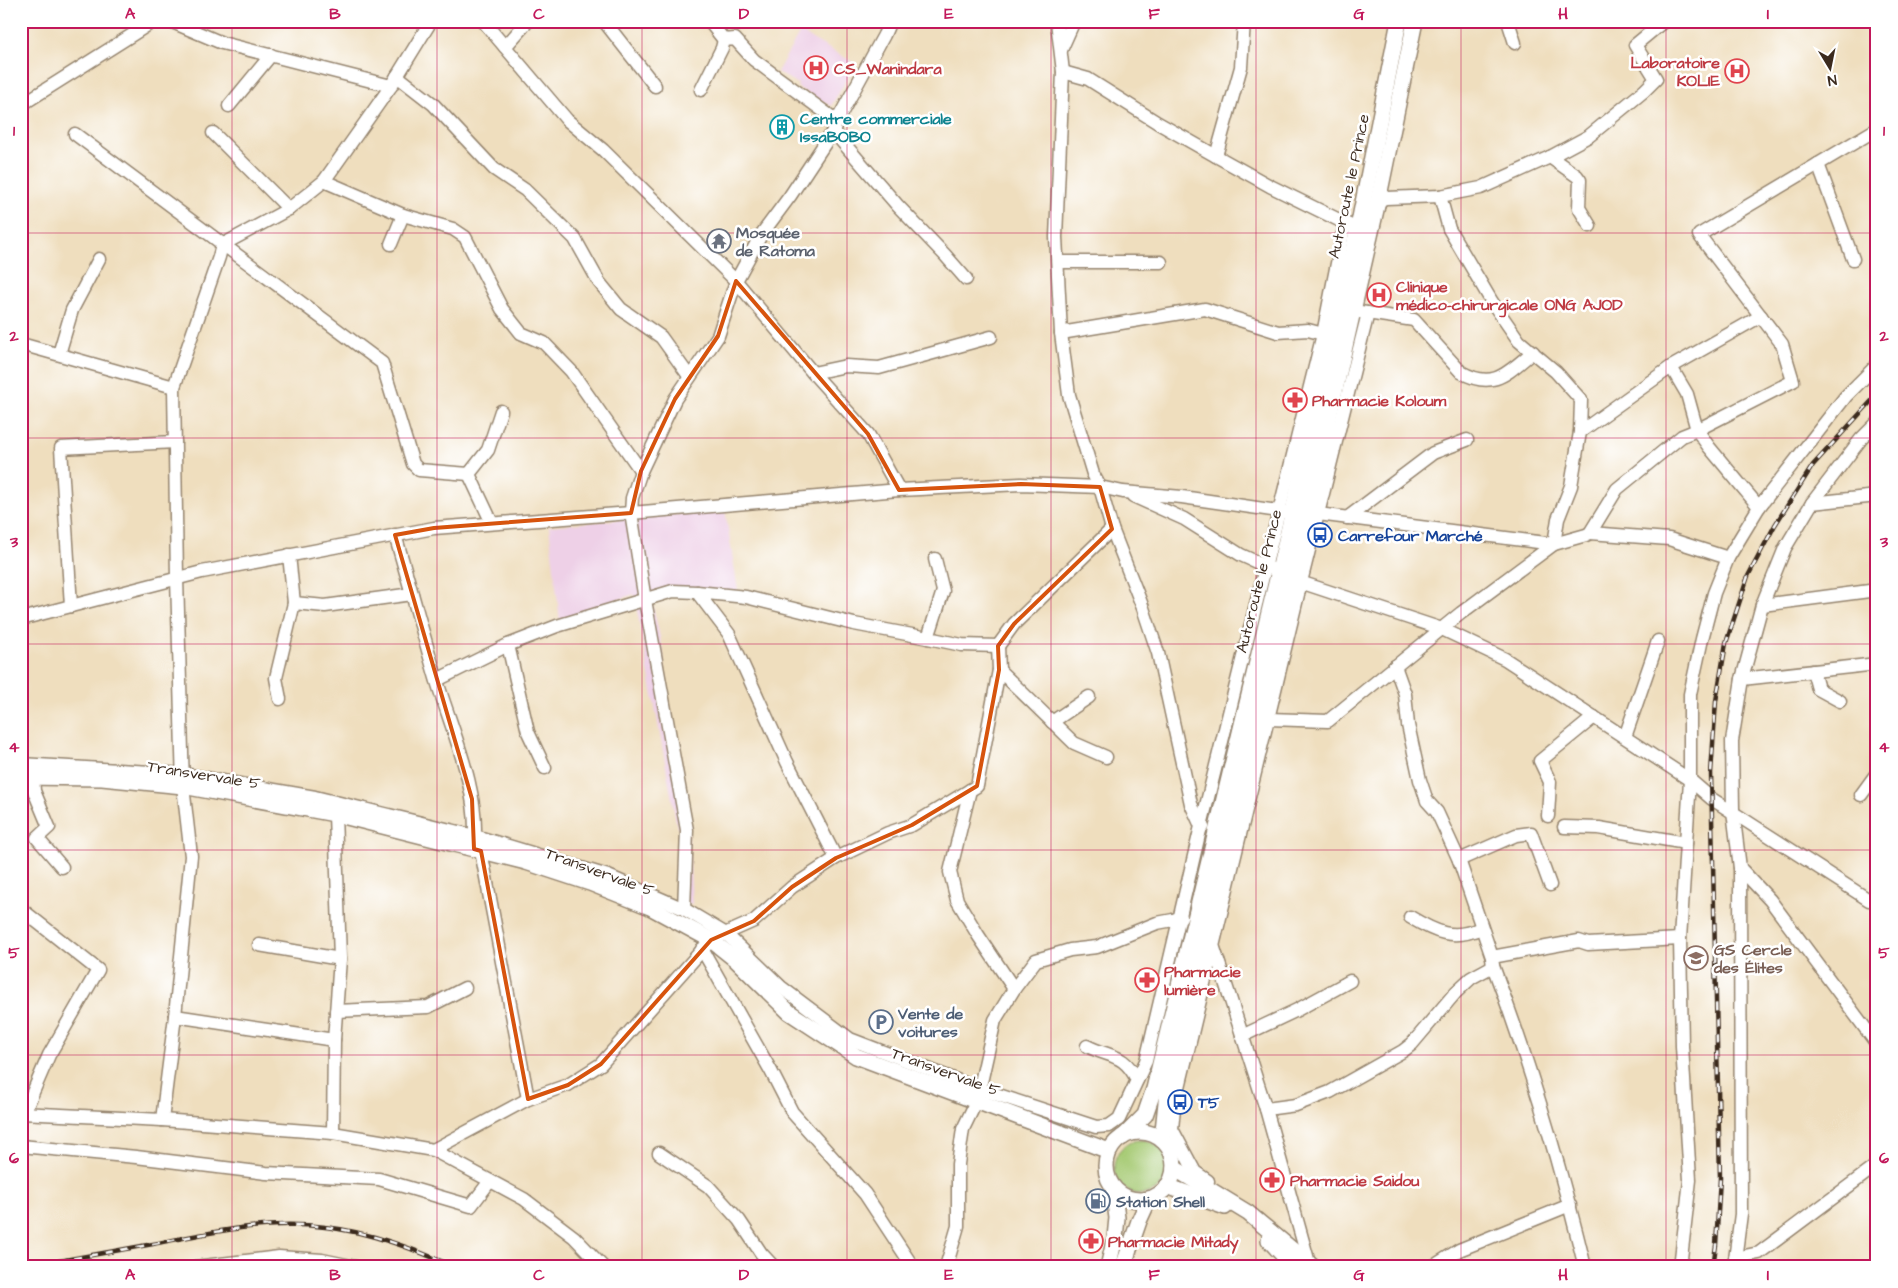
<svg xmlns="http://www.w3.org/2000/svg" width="1898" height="1288" viewBox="0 0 1898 1288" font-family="'Architects Daughter',sans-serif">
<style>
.built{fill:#eed0e7}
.green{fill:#a6ca73;stroke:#707a48}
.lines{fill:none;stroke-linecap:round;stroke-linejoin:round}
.minor-casing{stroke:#95846e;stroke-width:15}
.major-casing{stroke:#95846e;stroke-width:18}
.minor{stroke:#fff;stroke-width:12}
.major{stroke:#fff;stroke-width:15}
.rail-casing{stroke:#3b2a1e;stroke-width:4.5}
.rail{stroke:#fff;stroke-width:2.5;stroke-dasharray:8;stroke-linecap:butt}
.marked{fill:none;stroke:#d7540e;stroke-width:4;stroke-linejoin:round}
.grid{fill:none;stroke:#c2185b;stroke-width:1;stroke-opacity:0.55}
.labels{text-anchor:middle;stroke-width:5;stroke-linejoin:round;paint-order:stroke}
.health-label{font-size:16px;font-weight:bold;fill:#be3a42;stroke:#fff;text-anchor:start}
.culture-label{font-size:16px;font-weight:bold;fill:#0d838f;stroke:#fff;text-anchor:start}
.street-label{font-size:16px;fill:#3b2a1e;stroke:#fff}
.worship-label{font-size:16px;font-weight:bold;fill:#5b616d;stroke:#fff;text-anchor:start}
.transit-label{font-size:16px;font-weight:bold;fill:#164399;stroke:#fff;text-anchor:start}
.education-label{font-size:16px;font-weight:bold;fill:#785e54;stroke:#fff;text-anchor:start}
.service-label{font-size:16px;font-weight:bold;fill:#4e5e75;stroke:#fff;text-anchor:start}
.neatline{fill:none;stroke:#c2185b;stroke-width:2}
.grid-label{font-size:16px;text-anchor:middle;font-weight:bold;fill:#c2185b}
</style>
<rect width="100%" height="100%" fill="#fff"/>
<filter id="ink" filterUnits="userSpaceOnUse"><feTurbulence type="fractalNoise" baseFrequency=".02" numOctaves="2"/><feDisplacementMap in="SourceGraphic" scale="10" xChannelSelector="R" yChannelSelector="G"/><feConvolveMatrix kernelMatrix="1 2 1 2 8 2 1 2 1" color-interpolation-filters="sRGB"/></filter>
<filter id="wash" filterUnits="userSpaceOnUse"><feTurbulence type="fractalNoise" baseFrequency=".0096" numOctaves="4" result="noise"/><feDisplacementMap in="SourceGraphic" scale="20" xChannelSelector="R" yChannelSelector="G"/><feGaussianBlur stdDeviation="1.12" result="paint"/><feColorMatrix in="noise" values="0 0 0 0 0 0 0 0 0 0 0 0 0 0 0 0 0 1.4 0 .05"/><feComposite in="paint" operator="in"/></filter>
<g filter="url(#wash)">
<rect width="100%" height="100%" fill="#efdebe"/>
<!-- built -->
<g class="built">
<path d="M800,32l56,32 -25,42 -34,-19 1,-3 -21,-12z"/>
<path d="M725,510l13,81 -88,2 13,58 8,87 17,93 4,73 -15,-3 4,-69 -4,-5 -43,-233 -74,27 -11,-95z"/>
</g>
<!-- green -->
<circle class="green" cx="1141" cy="1167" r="27"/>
</g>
<g filter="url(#ink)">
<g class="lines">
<!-- minor casing -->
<g class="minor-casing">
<g id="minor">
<path d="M170,21l52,22 169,43"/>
<path d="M483,21l84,99 36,30 133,131 77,92 55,61 31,56"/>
<path d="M604,21l51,65"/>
<path d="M709,21l15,19 11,-1 19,21 83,61"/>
<path d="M1057,21l6,51 -7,165 5,96 8,62 24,79 7,13 12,42 31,79 15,45 33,151 10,22 2,1"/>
<path d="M1508,21l7,22"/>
<path d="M505,47l23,-26"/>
<path d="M1061,50l13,-29"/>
<path d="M1063,72l25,7 70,44 58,33 54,30 81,40"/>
<path d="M397,76l36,28 61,65 31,21 50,49 24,43 22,27 40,28 28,39"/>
<path d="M701,90l21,-42 2,-8"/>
<path d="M21,105l133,-84"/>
<path d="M229,106l42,-51"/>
<path d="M833,131l65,75 47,49 21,24"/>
<path d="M213,133l76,76"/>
<path d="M75,134l307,229 31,101 6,6 50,4"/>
<path d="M1216,156l25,-89 3,-46"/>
<path d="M1550,157l27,19 3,4 -1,28 11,18"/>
<path d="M1818,164l35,95"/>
<path d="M324,181l79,34 50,14 12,8 37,72 19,24 23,10 27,28 70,100"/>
<path d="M1440,196l9,33 43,73 27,39 37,31 25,28 -1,32"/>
<path d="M1378,201l8,-3 54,-2 41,-8 69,-31 39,-21 55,-45 12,-12 -21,-34 29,-24"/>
<path d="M391,244l12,-29"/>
<path d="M1058,262h103"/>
<path d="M1360,312l54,8 47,52c33,19 47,0 72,-20"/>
<path d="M1061,333l144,-24 73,23 30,-2 15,4"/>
<path d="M21,344l153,43"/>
<path d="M59,354l13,-44 27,-51"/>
<path d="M1671,367l16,27 10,36 12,17 50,60"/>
<path d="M813,373l33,-7 33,2 112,-31"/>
<path d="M1133,496l51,23 57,36 33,15"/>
<path d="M1812,503l65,-7"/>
<path d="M1310,513l244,31 4,-25 13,-33 9,-54 91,-65 90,-51"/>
<path d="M1347,518l86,-65 34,-13"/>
<path d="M492,523l-23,-49 19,-24 13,-39"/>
<path d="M1590,533l79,6 59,19"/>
<path d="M395,535c14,47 27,95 41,143 14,47 45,116 38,166"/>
<path d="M289,555l5,48 31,3 87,-12"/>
<path d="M1294,580l148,49 63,30 185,121 22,19 157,101 8,-1"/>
<path d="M697,592l32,42 58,128 49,96"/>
<path d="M1762,605l115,-15"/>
<path d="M71,606l-10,-158 114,-6"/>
<path d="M21,619l181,-47 232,-44 197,-15 268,-23 122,-6 79,3 23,5 59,5 103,15"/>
<path d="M928,638l15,-47 -8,-32"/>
<path d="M508,645l20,87 17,36"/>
<path d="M1395,666l10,28 3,31 12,55 7,21 10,11 22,48 33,97 1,9c37,98 67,199 92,301"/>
<path d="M999,670l75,73 32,14"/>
<path d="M1813,671l5,18 22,12"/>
<path d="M1742,679l135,-15"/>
<path d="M437,680l71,-35 49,-19 116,-35 24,1 49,5 108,27 74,14 34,7 36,1 16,-22 98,-95"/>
<path d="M280,699l-4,-21 18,-75"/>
<path d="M1269,719l59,2 133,-108 93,-69 32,-9 4,-2 27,-44 65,-53 15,-6 96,-49 -11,-37 -83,-109 178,-106"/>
<path d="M1052,722l37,-25"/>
<path d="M1625,737l33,-96"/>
<path d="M21,764l162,10 132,23 160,39 133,40 76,33 42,25 55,53 69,52 130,50 116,38 13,-1 10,-7 27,-58 55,-235 122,-492 22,-111"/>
<path d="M33,777l1,14 15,36 -12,11 25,29"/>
<path d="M970,790l-20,82 7,28 21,35 36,54"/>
<path d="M1861,795l16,-22"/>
<path d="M1548,816l2,-34 -10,-21 54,-44"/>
<path d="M1564,827l35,1 87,15"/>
<path d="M481,851l47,248"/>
<path d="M1459,860l57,-25 15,-2 19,52"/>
<path d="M1740,868l30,32 107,144"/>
<path d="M21,909l77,61 -49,85 -25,58"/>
<path d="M684,909l3,-79 -42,-230 -14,-87 1,-15 9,-27 34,-72 43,-63 18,-55 25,-46 29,-39 43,-65 4,-10 47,-86 6,-14"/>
<path d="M1410,917c25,15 43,24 71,11"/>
<path d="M259,945l81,14"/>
<path d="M1214,948l52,161 43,154"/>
<path d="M702,949l69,122 21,41 73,82 48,73"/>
<path d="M1492,957l87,-16 9,3 92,-5"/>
<path d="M336,1011l92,-4 37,-19"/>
<path d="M175,1016l159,24"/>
<path d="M1242,1036l55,-26 53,-29"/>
<path d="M1087,1046c24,12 37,7 50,34"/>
<path d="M1266,1109l30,-4 34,-13 73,-41 9,-7 44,-52 15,-14 22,-12"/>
<path d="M21,1113l141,7 171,13 100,17 91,49 50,38 29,30"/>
<path d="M162,1120l13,-104 16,-160 -8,-70 -6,-208 -3,-191 45,-130 3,-12 67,-36 35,-28 67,-95 40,-65"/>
<path d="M333,1133l1,-93 6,-81 -5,-145"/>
<path d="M21,1146l115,11 130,16 113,6 92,27 19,-25"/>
<path d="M433,1150l95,-51 40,-14 33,-21 110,-124 43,-19 38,-34 44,-29 52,-25 24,-8 65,-39 22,-116 -1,-24"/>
<path d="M659,1153l49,33 31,34 22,33 13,14"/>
<path d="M1208,1181l-13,-9 -23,-43 2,-21 127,-526 67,-269"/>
<path d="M1735,1258l24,-5 118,-88"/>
<path d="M195,1267l84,-10 43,3 34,7"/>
<path d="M946,1267l12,-41v-62l5,-35 14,-29 18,-80 19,-31 22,-29 34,-10 27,-3 60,-24 16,-3 8,-3"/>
<path d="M1432,1267l27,-17 111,-45"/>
<path d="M1680,1267l10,-87 -8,-134 -2,-107 10,-159v-86l12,-55 12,-46 14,-35 31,-51 87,-111 31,-31"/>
<path d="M1734,1267l7,-53 -1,-346 -7,-57 -1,-70 10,-62 20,-74 23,-57 27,-45 49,-64 16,-16"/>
</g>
</g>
<!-- major casing -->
<g class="major-casing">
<g id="major">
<path d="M21,777l81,1 81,8 152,28 191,48 64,21 60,24 61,33 25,20 53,52 67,44 253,95"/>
<circle cx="1140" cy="1166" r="34"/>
<path d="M1123,1137l22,-22 9,-26 125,-518 79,-343 41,-207"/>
<path d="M1162,1140l5,-47 140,-580 71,-312 37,-180"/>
<path d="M1174,1168l74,45 65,54"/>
<path d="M1167,1186l58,21"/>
<path d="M1269,1240l25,27"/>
<path d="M1108,1267l7,-29 2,-20 -4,-31"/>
<path d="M1123,1267l16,-46 10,-22"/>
</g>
</g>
<!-- minor -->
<use href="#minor" class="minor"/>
<!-- major -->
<use href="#major" class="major"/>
<!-- rail casing -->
<g class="rail-casing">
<g id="rail">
<path d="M26,1267c42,-8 85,-15 127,-23 56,-11 115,-25 172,-17 45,5 89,22 130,40"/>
<path d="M1713,1267l3,-22 4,-67 -9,-405 5,-72 10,-58 22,-67 27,-51 38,-60 64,-70"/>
</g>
</g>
<!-- rail -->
<use href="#rail" class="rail"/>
</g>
</g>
<!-- marked area -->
<path class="marked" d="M736,281l132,153 31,56 122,-6 79,3 12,42 -98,95 -16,22 1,24 -22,116 -65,39 -76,33 -44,29 -38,34 -43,19 -110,124 -33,21 -40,14 -47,-248 -7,-2 -2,-50 -77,-264 39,-7 197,-15 10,-42 34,-72 43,-63z"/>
<!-- grid -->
<path class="grid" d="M232,21v1246M437,21v1246M642,21v1246M847,21v1246M1051,21v1246M1256,21v1246M1461,21v1246M1666,21v1246M21,233h1856M21,438h1856M21,644h1856M21,850h1856M21,1055h1856"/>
<!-- icons -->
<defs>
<g id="hospital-ring" transform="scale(1.25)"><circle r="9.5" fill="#fff" stroke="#e0444e" stroke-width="1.5"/><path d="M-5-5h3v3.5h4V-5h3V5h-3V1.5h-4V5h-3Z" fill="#e0444e"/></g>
<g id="building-ring" transform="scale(1.25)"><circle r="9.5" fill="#fff" stroke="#0f9aa8" stroke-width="1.5"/><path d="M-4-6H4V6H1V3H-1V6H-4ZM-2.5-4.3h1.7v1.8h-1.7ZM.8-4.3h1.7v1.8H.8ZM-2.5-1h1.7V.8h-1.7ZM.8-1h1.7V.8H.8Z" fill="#0f9aa8"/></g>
<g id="temple-ring" transform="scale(1.25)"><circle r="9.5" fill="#fff" stroke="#6b7280" stroke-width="1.5"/><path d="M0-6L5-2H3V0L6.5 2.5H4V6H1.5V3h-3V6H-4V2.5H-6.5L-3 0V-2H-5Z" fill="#6b7280"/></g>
<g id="pharmacy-ring" transform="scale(1.25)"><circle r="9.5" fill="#fff" stroke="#e0444e" stroke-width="1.5"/><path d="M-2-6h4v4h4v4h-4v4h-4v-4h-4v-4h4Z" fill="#e0444e"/></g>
<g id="bus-ring" transform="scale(1.25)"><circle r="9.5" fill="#fff" stroke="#1a4fb4" stroke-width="1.5"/><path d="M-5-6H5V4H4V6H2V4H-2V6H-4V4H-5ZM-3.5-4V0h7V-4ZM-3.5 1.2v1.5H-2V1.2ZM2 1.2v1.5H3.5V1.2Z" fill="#1a4fb4"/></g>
<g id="school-ring" transform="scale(1.25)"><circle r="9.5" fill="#fff" stroke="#8d6e63" stroke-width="1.5"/><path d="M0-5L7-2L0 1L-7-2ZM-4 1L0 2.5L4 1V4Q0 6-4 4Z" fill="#8d6e63"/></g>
<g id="parking-ring" transform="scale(1.25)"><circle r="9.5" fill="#fff" stroke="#5c6f8a" stroke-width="1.5"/><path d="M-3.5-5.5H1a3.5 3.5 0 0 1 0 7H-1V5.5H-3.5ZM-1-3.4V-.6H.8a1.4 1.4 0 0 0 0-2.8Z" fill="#5c6f8a"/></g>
<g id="fuel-ring" transform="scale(1.25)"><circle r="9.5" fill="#fff" stroke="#5c6f8a" stroke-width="1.5"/><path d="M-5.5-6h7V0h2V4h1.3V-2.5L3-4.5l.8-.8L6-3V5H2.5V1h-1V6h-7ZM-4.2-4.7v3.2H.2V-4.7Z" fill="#5c6f8a"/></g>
</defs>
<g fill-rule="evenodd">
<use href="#hospital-ring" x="816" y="68"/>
<use href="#hospital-ring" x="1737" y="71"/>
<use href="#building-ring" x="782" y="127"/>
<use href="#temple-ring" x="719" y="241"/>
<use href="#hospital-ring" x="1379" y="295"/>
<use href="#pharmacy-ring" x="1295" y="400"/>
<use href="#bus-ring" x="1320" y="535"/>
<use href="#school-ring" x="1696" y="958"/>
<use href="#pharmacy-ring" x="1147" y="980"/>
<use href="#parking-ring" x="881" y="1022"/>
<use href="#bus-ring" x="1180" y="1102"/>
<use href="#pharmacy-ring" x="1272" y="1180"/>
<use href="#fuel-ring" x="1098" y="1201"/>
<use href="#pharmacy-ring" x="1091" y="1241"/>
</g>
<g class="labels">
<!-- health labels -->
<g class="health-label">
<text x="1720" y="68" text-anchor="end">Laboratoire<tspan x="1720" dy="18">KOLIE</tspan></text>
<text x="834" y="74">CS_Wanindara</text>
<text x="1396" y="292">Clinique<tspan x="1396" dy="18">médico-chirurgicale ONG AJOD</tspan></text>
<text x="1312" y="406">Pharmacie Koloum</text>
<text x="1164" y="977">Pharmacie<tspan x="1164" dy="18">lumière</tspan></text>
<text x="1290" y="1186">Pharmacie Saidou</text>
<text x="1108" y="1247">Pharmacie Mitady</text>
</g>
<!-- culture labels -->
<g class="culture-label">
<text x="800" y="124">Centre commerciale<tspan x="800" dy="18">IssaBOBO</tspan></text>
</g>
<!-- street labels -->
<g class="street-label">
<text transform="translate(1348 186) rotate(-78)" y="6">Autoroute le Prince</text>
<text transform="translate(1258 581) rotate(-76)" y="6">Autoroute le Prince</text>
<text transform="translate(204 774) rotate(9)" y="6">Transvervale 5</text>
<text transform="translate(600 871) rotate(20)" y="6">Transvervale 5</text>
<text transform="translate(946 1071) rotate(20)" y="6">Transvervale 5</text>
</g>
<!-- worship labels -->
<g class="worship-label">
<text x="736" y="238">Mosquée<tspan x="736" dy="18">de Ratoma</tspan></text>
</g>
<!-- transit labels -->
<g class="transit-label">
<text x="1338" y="541">Carrefour Marché</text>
<text x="1198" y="1108">T5</text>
</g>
<!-- education labels -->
<g class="education-label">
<text x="1714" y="955">GS Cercle<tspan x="1714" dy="18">des Élites</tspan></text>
</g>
<!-- service labels -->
<g class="service-label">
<text x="898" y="1019">Vente de<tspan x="898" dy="18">voitures</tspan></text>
<text x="1116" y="1207">Station Shell</text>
</g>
</g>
<!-- margin -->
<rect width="1898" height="1288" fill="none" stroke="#fff" stroke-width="55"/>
<!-- north arrow -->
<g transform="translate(1830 68) rotate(170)" stroke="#ffffff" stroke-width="4" paint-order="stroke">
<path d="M0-4L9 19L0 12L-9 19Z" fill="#3b2a1e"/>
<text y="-8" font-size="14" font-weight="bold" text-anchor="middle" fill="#3b2a1e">N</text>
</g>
<rect x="28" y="28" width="1842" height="1232" class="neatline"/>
<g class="grid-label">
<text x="130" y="19">A</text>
<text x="335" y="19">B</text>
<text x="539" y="19">C</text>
<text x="744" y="19">D</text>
<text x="949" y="19">E</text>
<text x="1154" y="19">F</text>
<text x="1359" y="19">G</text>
<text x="1563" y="19">H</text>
<text x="1768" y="19">I</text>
<text x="14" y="136">1</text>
<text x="1884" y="136">1</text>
<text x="14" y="341">2</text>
<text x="1884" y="341">2</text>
<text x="14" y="547">3</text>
<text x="1884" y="547">3</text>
<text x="14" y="752">4</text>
<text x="1884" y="752">4</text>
<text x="14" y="958">5</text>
<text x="1884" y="958">5</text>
<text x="14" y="1163">6</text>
<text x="1884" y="1163">6</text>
<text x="130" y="1280">A</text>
<text x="335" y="1280">B</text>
<text x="539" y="1280">C</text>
<text x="744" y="1280">D</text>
<text x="949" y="1280">E</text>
<text x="1154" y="1280">F</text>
<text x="1359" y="1280">G</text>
<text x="1563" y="1280">H</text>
<text x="1768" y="1280">I</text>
</g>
</svg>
